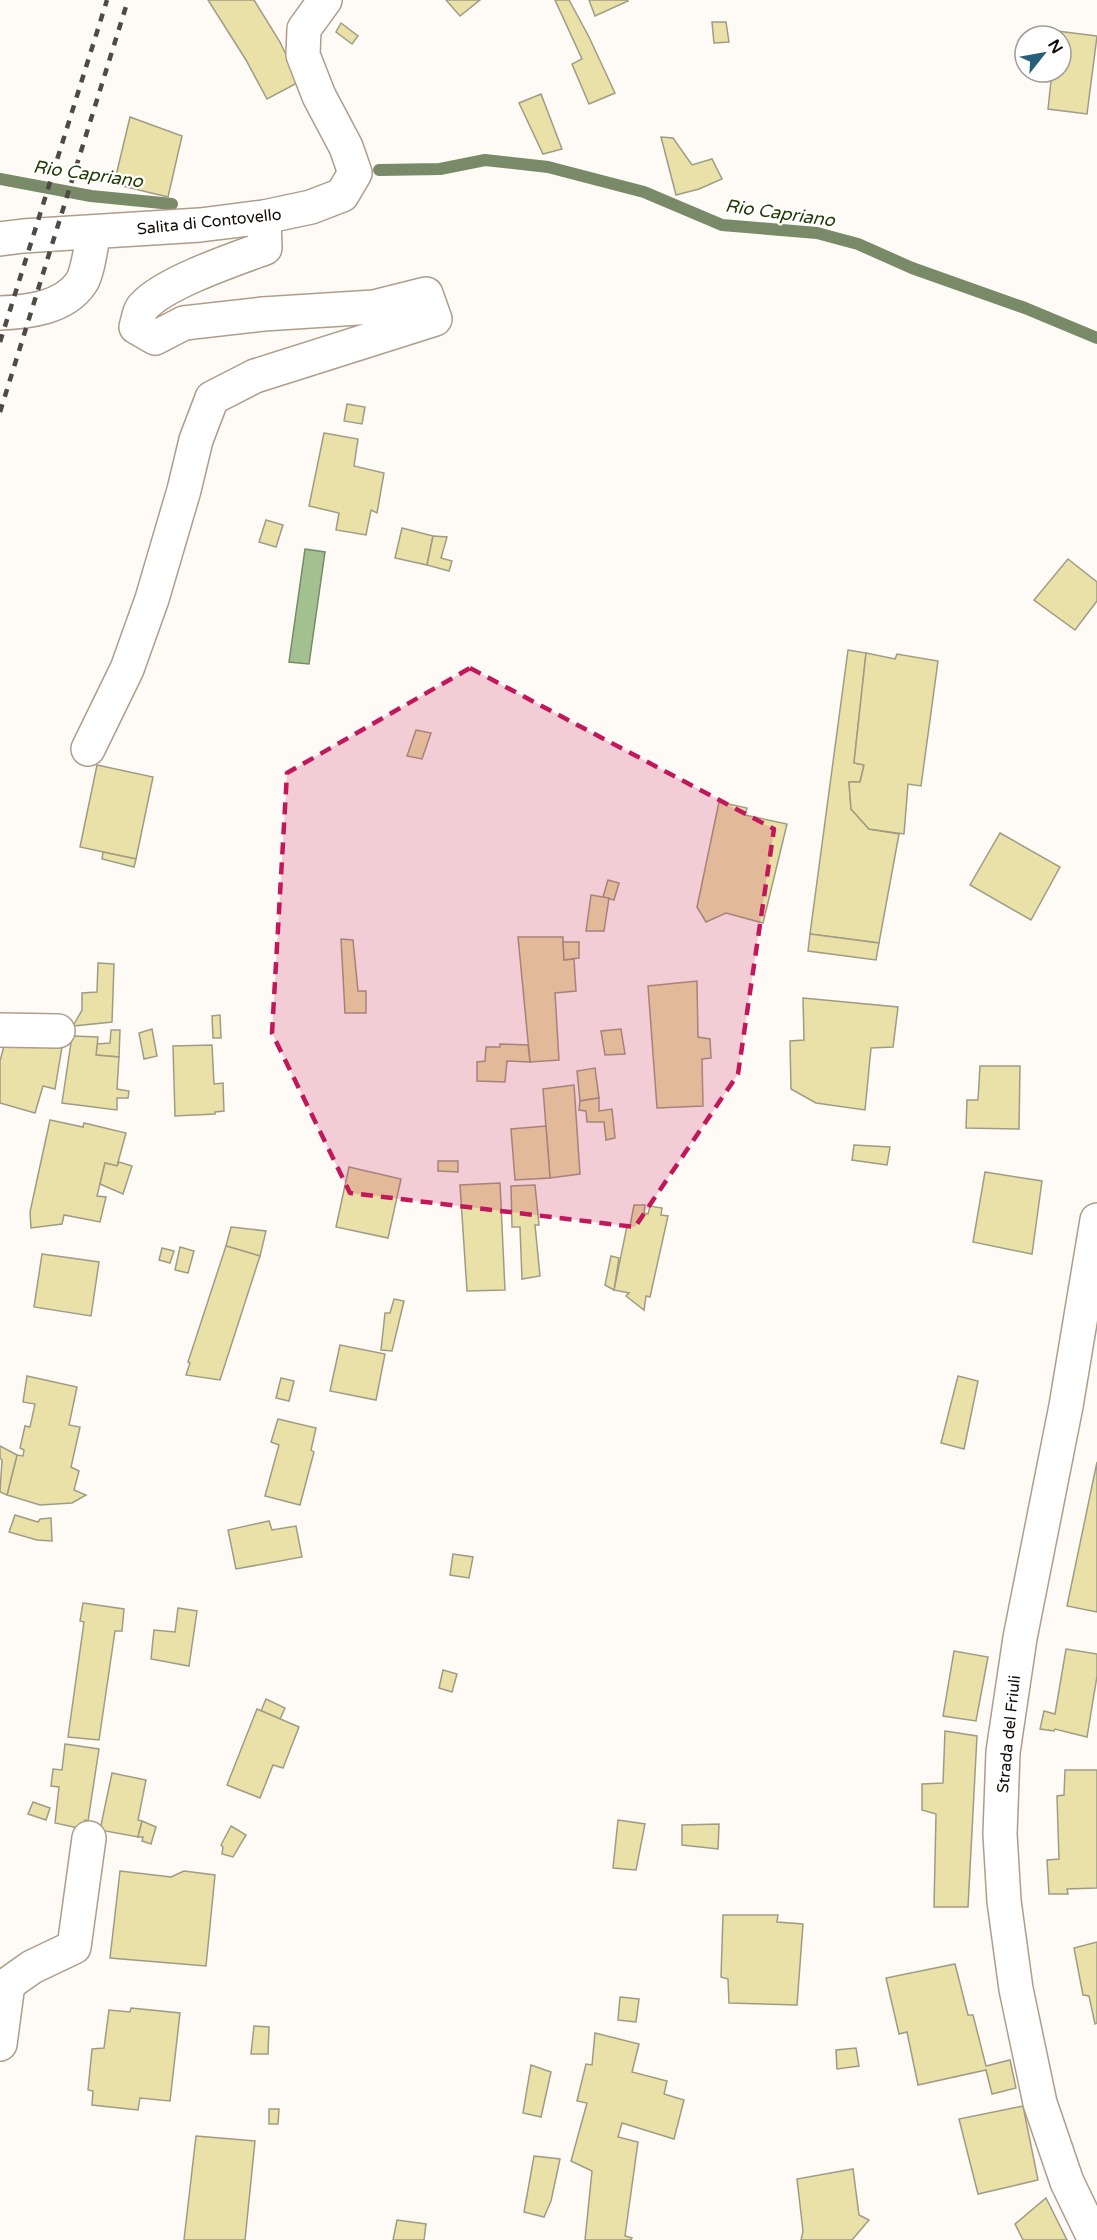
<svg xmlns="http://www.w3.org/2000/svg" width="1097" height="2240" viewBox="0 0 1097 2240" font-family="'Varela Round',sans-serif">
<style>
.water{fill:#a3c090;stroke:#788a67;stroke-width:1.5}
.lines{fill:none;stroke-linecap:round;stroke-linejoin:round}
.stream{stroke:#788a67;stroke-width:12}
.building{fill:#eae1a9;stroke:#a09c84;stroke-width:1.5}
.street-casing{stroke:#af9d8a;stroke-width:36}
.secondary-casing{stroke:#af9d8a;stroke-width:36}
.street{stroke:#fff;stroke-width:33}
.secondary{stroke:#fff;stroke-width:33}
.rail{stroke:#504a45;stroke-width:4.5;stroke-dasharray:8 8;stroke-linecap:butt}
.marked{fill:#c2185b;fill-opacity:0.2;stroke:#c2185b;stroke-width:4.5;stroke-dasharray:12 8;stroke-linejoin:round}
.labels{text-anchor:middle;stroke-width:4.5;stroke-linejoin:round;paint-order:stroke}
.street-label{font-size:16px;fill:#120b06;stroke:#fff}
.water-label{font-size:18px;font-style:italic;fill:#213b06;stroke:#fff}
</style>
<rect width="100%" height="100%" fill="#fefaf6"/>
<!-- water -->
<path class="water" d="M305,549l20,3 -16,112 -20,-2z"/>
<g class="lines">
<!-- stream -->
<g class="stream">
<path d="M379,170l61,-1 45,-9 63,7 96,25 78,33 95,8 41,11 54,24 113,40 72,30"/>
<path d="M0,179l91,17 81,8"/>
</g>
</g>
<!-- building -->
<g class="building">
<path d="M208,0h46l26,42 19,40 -32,17 -21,-39z"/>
<path d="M446,0h34l-20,16z"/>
<path d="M555,0h14l20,37 26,56 -26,11 -17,-40 10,-5z"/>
<path d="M589,0h39v1l-33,15z"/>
<path d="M712,22h14l3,20 -15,1z"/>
<path d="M341,23l17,13 -6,8 -16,-12z"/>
<path d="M1057,31l40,5 -10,78 -39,-5 4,-37h9v-36h-4z"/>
<path d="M541,94l21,55 -19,5 -24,-51z"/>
<path d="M130,117l52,19 -14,61 -54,-13z"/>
<path d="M661,137l12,1 19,27 20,-6 10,20 -23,10 -23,6z"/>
<path d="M347,404l18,3 -3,17 -18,-3z"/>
<path d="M324,433l34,6 -4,27 30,7 -7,40 -6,-3 -5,25 -30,-5 3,-17 -30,-7z"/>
<path d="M266,520l17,5 -7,22 -17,-5z"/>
<path d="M402,528l31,8 -6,29 -32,-7z"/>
<path d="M433,536l14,1 -6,21 11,3 -3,10 -22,-6z"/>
<path d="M1068,559l29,23v19l-22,29 -41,-30z"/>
<path d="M848,650l18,3 -12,110 10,2 -4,17h-11l2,27 18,20 30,5 -20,109 -69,-9z"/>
<path d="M866,653l29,6 2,-5 41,7 -17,125 -13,-2 -4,50 -35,-5 -18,-20 -2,-27h11l4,-17 -10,-2z"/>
<path d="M416,730l15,3 -9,26 -15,-3z"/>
<path d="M97,765l56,12 -17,82 -56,-12z"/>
<path d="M719,802l28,6 -2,7 42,9 -24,99 -37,-10 -20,9 -9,-15z"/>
<path d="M1000,833l60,34 -29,53 -61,-35z"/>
<path d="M103,852l33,7 -2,8 -32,-8z"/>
<path d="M608,880l11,3 -5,17 -11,-3z"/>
<path d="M591,895l18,3 -5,33h-18z"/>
<path d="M810,934l69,9 -3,17 -68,-9z"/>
<path d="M518,937h45l1,23 10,-1 2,32 -21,2 4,67 -29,2z"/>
<path d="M341,939l12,1 5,51h8v22h-21z"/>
<path d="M563,942h16v16l-15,2z"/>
<path d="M98,963l16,1 -2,58 -39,4 9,-16v-17l15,-1z"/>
<path d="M697,981l1,56 12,2 1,19 -9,1 1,47 -46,2 -9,-122z"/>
<path d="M803,998l95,9 -5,40 -22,1 -6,62 -49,-7 -25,-14 -1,-48 14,-1z"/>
<path d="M220,1015l1,23h-8l-1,-22z"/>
<path d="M152,1029l5,27 -13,3 -5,-26z"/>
<path d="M621,1029l4,25 -20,1 -4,-24z"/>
<path d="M111,1030h9l-1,27 -23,-2 1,-11 13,-1z"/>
<path d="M72,1036l26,1 -2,18 23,2 -2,32 12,2 -1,7h-11v12l-55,-7z"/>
<path d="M63,1041l-8,48 -12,-3 -8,27 -35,-10v-42l5,-19z"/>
<path d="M500,1044l28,1 2,17 -23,-1 -2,21 -28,-1v-19l8,-1 1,-14h14z"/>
<path d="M212,1045l2,39 9,-1 1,28 -9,1v2l-40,2 -2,-70z"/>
<path d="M980,1066h40l-1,63 -53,-1 1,-28h11z"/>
<path d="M595,1068l4,30 -19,3 -3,-30z"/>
<path d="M574,1085l6,89 -30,4 -7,-89z"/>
<path d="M599,1098v13l13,-2 3,29 -9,2 -2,-18h-17l-1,-11 -7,-1 1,-9z"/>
<path d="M50,1120l33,7 1,-4 42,10 -9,33 -12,-3 -8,33 9,1 -6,25 -36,-7 -2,9 -31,4 -1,-16z"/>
<path d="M546,1126l4,52 -35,2 -4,-51z"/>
<path d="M854,1145l36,2 -3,18 -35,-5z"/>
<path d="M438,1161h20v11l-20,-1z"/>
<path d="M119,1162l13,4 -9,28 -23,-10 5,-21 12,3z"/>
<path d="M349,1167l52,12 -13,59 -52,-11z"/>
<path d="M985,1172l57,9 -10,73 -59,-12z"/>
<path d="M500,1183l5,107 -38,1 -7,-106z"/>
<path d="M535,1185l4,40h-4l5,51 -18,3 -2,-52h-8l-1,-41z"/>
<path d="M634,1205h11l-1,8 4,1 2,-8 12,2 -1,7 7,1 -18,81 -4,-1 -2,14 -18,-14 3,-3 -15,-3 13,-64h3z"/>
<path d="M231,1227l35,4 -6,25 -34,-10z"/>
<path d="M226,1246l34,10 -40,124 -34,-5 4,-12 -2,-1z"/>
<path d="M180,1247l14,4 -6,22 -13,-3z"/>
<path d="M162,1248l12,3 -4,12 -11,-3z"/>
<path d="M42,1254l57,8 -8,54 -57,-9z"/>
<path d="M611,1256l8,2 -5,32 -9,-5z"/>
<path d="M394,1299l10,2 -12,50 -11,-1 4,-37h5z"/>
<path d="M340,1345l45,9 -9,46 -46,-9z"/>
<path d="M27,1376l50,11 -8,38 11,2 -9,40 8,4 -5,19 12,5 -14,8 -32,2 -33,-10 10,-40 6,1 1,-6 -4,-2 5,-22 5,1 5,-23 -12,-2z"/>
<path d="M958,1376l20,5 -14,68 -23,-6z"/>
<path d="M281,1378l13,3 -5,20 -13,-3z"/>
<path d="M278,1419l38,9 -5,22 3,2 -14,53 -35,-9 14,-51 -8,-3z"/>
<path d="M0,1446l17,9 -10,40 -7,-3 2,-32 -2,-2z"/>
<path d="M1097,1462v150l-30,-6z"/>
<path d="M15,1515l23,7 2,-3 11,-1 1,23 -15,-1 -28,-8z"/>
<path d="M269,1521l3,9 24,-4 6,31 -66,12 -8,-39z"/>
<path d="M453,1554l20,3 -4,21 -19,-3z"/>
<path d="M83,1603l41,6 -2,22h-7l-16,109 -31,-3 16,-115 -4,-1z"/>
<path d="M178,1608l19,3 -8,55 -38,-7 3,-29 21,2z"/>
<path d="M1066,1649l31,5v22l-10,61 -32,-8 -1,2 -14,-2 4,-18 11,3z"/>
<path d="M954,1651l34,6 -12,64 -33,-5z"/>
<path d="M443,1670l14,4 -5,18 -13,-4z"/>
<path d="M266,1699l19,9 -5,11 -19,-8z"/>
<path d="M257,1709l42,18 -16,41 -10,-3 -13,33 -33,-13z"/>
<path d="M945,1731l32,5 -9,171h-34l2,-93 -14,-4v-26l21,-1z"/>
<path d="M65,1744l34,5 -11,72 -3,-1 -2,9 -28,-6 4,-36 -8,-1 2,-17 9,1z"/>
<path d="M1065,1770h32v118l-30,1 1,5h-19l-2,-34 12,-1 -2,-63 7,-1z"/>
<path d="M112,1773l34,7 -8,40 4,1 -4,16 -38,-7z"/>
<path d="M33,1802l17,6 -4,12 -18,-6z"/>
<path d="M618,1820l27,4 -9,46 -23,-2z"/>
<path d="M142,1821l14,6 -5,17 -9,-3 1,-4h-5z"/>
<path d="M719,1824l-1,25 -36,-4v-20z"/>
<path d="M231,1826l15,9 -13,22 -11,-3 1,-7 -2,-2z"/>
<path d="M120,1871l51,6 13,-6 31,4 -9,91 -96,-8z"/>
<path d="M723,1915h55l-1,7 26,2 -6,81 -68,-2 -1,-24 -7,-2z"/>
<path d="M1097,1942v81l-2,1 -6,-28 -6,-1 -9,-47z"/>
<path d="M955,1964l13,51h5l13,51 24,-6 6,28 -24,6 -6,-24 -68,15 -11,-53 -8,2 -13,-56z"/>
<path d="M620,1997l19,2 -3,23 -18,-2z"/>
<path d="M131,2008l49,5 -10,88 -30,-3 -2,12 -46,-5 1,-14 -5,-1 4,-41 12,-1 5,-38 21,2z"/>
<path d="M254,2026l15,1 -1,27h-17z"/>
<path d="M595,2033l44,11 -7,28 35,9 -3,13 20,6 -10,39 -52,-16 -4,14 20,5 -13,94 7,2 -1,2h-46l7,-69 -21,-10 16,-58 -10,-2 9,-37 6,1z"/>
<path d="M856,2048l3,18 -22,3 -1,-19z"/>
<path d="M531,2065l20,7 -10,45 -18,-4z"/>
<path d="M1023,2106l15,74 -60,14 -19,-75z"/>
<path d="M269,2109h10l-1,15h-9z"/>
<path d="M196,2136l59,5 -10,99h-61z"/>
<path d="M534,2156l26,3 -9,42 -7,16 -20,-5z"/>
<path d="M853,2169l6,46 10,5 -17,20h-51l2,-9 -6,-52z"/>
<path d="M1046,2198l21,42h-44l-8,-16z"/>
<path d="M397,2220l29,4 -2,16h-31z"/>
</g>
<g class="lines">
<!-- street casing -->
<g class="street-casing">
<g id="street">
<path d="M0,239l23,-3 177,-11 64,-8 47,-10 31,-12 13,-22 -9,-26 -27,-51 -16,-41 1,-26 21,-29"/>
<path d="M0,313c28,-1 64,-5 81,-30 7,-10 10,-38 13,-51"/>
<path d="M88,749l39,-80 25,-70 32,-109 12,-50 16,-42 43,-22 180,-57 -9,-25 -52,13 -111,7 -79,9 -29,15 -19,-11c2,-6 3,-17 8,-21 20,-23 91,-47 121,-58l-1,-31"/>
<path d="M0,1030l58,1"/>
<path d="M0,2044l8,-60 24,-17 42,-20 15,-109"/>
</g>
</g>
<!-- secondary casing -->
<g class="secondary-casing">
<path id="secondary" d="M1095,2240l-28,-58 -27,-79 -24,-114 -12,-88 -4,-67 3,-82 17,-114 46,-232 31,-186"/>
</g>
<!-- street -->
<use href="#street" class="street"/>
<!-- secondary -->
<use href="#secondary" class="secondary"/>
<!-- rail -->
<g class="rail">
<path d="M0,342l107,-342"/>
<path d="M0,412l128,-412"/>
</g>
</g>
<!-- marked area -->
<path class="marked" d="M470,668l304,161 -36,245 -103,153 -285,-34 -78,-160 15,-260z"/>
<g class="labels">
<!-- street labels -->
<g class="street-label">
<text transform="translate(209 221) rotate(-6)" y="6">Salita di Contovello</text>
<text transform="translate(1008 1734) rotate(-84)" y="6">Strada del Friuli</text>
</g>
<!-- water labels -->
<g class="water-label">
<text transform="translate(88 174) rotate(8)" y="6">Rio Capriano</text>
<text transform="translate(780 213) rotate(8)" y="6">Rio Capriano</text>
</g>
</g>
<!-- north arrow -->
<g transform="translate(1043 54) rotate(59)"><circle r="28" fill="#ffffff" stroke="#a09d9b" stroke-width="1.5"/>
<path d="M0-4.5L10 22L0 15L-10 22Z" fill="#275e79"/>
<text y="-9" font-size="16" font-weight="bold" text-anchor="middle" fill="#120b06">N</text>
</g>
</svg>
